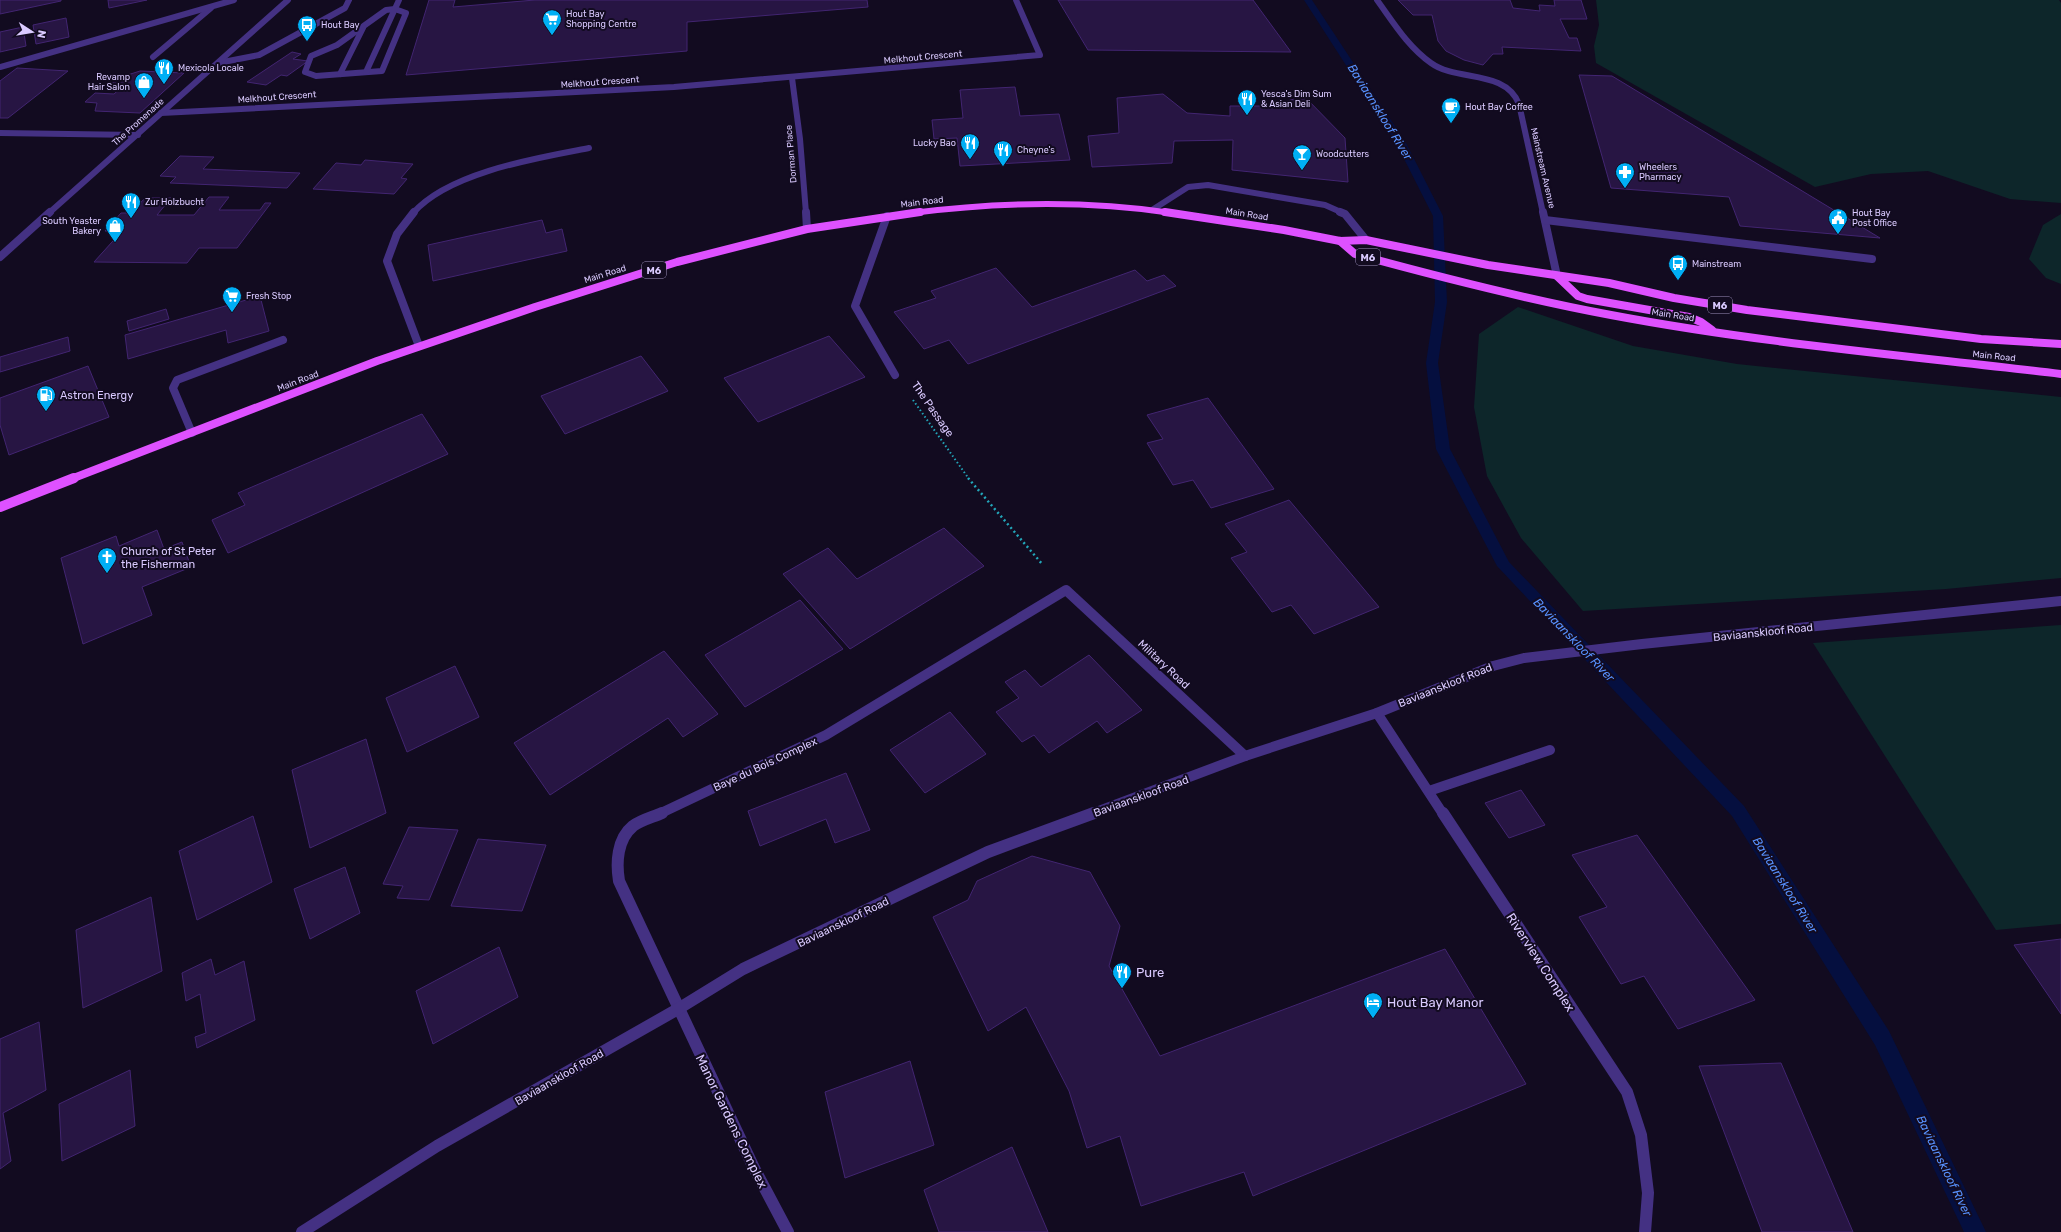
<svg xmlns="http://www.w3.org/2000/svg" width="2061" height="1232" viewBox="0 0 2061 1232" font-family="Rubik,sans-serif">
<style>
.green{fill:#0d262a}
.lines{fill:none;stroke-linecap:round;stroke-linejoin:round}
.stream{fill:#050f3f;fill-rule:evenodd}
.building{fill:#271543;stroke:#422571}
.path-far1{stroke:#23a7ba;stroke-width:2;stroke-dasharray:1.5 2.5;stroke-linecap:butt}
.path{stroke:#23a7ba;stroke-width:2.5;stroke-dasharray:2 3;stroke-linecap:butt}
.minor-far3{stroke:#443183;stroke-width:6}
.minor-far2{stroke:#443183;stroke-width:8}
.minor-far1{stroke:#443183;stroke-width:10}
.minor{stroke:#443183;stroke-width:12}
.major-far2{stroke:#de51ff;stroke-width:6}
.major-far1{stroke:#de51ff;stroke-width:8}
.major{stroke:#de51ff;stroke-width:10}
.labels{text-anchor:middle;stroke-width:4;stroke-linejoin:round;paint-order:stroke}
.far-poi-label{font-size:9px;fill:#dacaff;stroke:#120b20;text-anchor:start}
.far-street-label{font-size:9px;fill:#dacaff;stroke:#120b20}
.shield{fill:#120b20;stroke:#9e91bc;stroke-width:1}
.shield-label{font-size:10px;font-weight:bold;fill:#dacaff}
.poi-label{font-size:11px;fill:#dacaff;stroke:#120b20;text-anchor:start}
.street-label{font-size:11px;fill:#dacaff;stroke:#120b20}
.water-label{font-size:12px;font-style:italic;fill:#5892ff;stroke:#120b20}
.near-street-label{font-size:13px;fill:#dacaff;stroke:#120b20}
.near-poi-label{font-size:13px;fill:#dacaff;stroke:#120b20;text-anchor:start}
</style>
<rect width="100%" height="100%" fill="#120b20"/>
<!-- green -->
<g class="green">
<path d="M1596,0h463l2,3v200l-51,-4 -82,-28 -57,3 -56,13 -219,-124 -2,-17 5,-21z"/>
<path d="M2061,214v70l-15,-6 -17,-19 14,-34z"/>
<path d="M1518,307l115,39 104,18 324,33v181l-115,11 -363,22 -62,-73 -34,-62 -13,-69 5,-73z"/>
<path d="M2061,625v299l-65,6 -183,-287z"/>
</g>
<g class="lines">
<!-- stream -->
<path class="stream" d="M1304,0h8l94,143 37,73 4,86 -9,61 12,86 59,113 235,244 145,225 97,201h-22l-89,-187 -143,-229 -235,-250 -61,-117 -10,-86 9,-61 -2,-86 -37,-73z"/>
</g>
<!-- building -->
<g class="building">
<path d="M0,0h61v1l-61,13z"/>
<path d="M108,0h39l-38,8z"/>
<path d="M429,0h26l-2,7 82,-7h332l1,7 -181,15v29l-281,24z"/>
<path d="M1058,0h195l38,52 -203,-2z"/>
<path d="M1398,0h112l3,8 27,3 -1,-6 16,1 -1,-6h27l6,19h-27l9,19h8l4,13 -79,-4 1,7h-10l-10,11 -19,-5 -18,-9 -8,-10 -6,-26h-19z"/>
<path d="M66,18l3,19 -33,7 -3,-19z"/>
<path d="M23,27l3,19 -26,6v-20z"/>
<path d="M292,52l9,2 -8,5 15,2 -21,15 -6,-1 -15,10 -19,-3z"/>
<path d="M17,68l51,3 -60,47h-8v-37z"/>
<path d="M140,71l44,2 -44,40 -45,-2 2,-8 -12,-1 10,-9 19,1 10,-9 -13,-1 7,-6z"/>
<path d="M1579,75l33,1 268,162 -140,-12 -11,-29 -118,-9z"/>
<path d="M1015,87l5,29 39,-2 11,46 -110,6 -3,-28 -23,1 -2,-19 31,-2 -3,-28z"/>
<path d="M1163,94l24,19 43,3v-10h41l33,-10 41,42 3,44 -116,-12 1,-30 -59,1 -2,22 -80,4 -4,-31 31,-3 -2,-35z"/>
<path d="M180,156l34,1 -11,12 97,4 -13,15 -117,-5 6,-6 -16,-1z"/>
<path d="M365,160l48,4 -12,14 6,1 -13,15 -81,-5 23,-26 25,2z"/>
<path d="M209,197h20l-10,13h41l5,-7h6l-34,45h-38l-12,15 -93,-1 27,-30 -16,-1 16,-18h10l14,-15h26l-14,17h37z"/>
<path d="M542,220l4,13 16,-4 5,22 -134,30 -5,-36z"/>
<path d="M996,268l36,39 103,-37 12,11 17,-6 12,11 -208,78 -19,-24 -25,9 -30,-37 42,-14 -5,-7z"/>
<path d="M260,296l9,35 -41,12 -2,-13 -98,29 -3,-24z"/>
<path d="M166,309l3,10 -40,12 -2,-10z"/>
<path d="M829,336l36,41 -107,45 -34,-44z"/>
<path d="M68,337l2,14 -70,21v-15z"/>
<path d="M641,356l27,35 -103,43 -24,-38z"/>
<path d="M88,366l21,51 -100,38 -9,-30v-27z"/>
<path d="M1208,398l66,91 -63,19 -18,-28 -20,5 -26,-42 16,-4 -16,-24z"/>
<path d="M422,414l26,40 -220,99 -16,-33 33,-15 -7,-12z"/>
<path d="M1289,500l90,107 -65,27 -23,-29 -19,7 -41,-54 16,-6 -22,-28z"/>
<path d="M944,528l40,38 -134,83 -67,-75 45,-26 29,31z"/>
<path d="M157,530l7,19 18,-7 9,25 -49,20 10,28 -69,29 -22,-86 55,-22 3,10z"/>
<path d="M800,600l43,49 -98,58 -40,-52z"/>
<path d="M664,651l54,63 -35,23 -15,-19 -118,77 -36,-52z"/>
<path d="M1089,655l53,55 -35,23 -10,-12 -48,32 -15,-18 -12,7 -26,-30 23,-14 -14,-16 20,-12 16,17z"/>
<path d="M455,666l24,51 -72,35 -21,-54z"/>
<path d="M950,712l36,42 -61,39 -35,-43z"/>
<path d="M366,739l20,74 -76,35 -18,-78z"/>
<path d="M846,773l24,57 -35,13 -9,-24 -66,27 -12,-35z"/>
<path d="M1521,790l24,35 -36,13 -24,-35z"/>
<path d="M253,816l19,66 -75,38 -18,-69z"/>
<path d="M409,827l49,3 -29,70 -32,-2 6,-12 -20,-2z"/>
<path d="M1637,835l118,165 -77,29 -34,-53 -23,8 -42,-67 28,-10 -35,-52z"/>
<path d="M478,839l68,6 -24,66 -71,-5z"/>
<path d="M1032,856l58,16 30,54 -11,40 51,90 285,-107 81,135 -273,112 -9,-24 -103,34 -21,-70 -33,12 -18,-57 -43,-84 -38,24 -55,-114 35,-17 9,-19z"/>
<path d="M345,867l15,46 -50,26 -16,-50z"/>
<path d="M151,897l11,74 -79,37 -7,-78z"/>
<path d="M2061,939v75l-47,-69z"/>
<path d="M499,947l19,50 -85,47 -17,-53z"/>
<path d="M211,959l4,16 29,-14 11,59 -58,28 -2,-11 11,-4 -6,-39 -14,7 -4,-28z"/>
<path d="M39,1022l7,68 -43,23 8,48 -11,8v-130z"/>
<path d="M910,1061l24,84 -89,33 -20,-86z"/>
<path d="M1781,1063l72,169h-91l-63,-166z"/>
<path d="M130,1070l5,56 -73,35 -3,-57z"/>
<path d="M1012,1147l36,85h-109l-15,-42z"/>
</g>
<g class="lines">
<!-- path-far1 -->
<path class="path-far1" d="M913,400l56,79"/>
<!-- path -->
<path class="path" d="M968,478l75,87"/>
<!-- minor-far3 -->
<g class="minor-far3">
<path d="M1377,0c16,22 31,47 54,63 26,19 74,6 88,41l24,109"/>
<path d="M395,9l11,4 -24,58 -66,5 -11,-4 6,-16 26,-11 49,-35z"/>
<path d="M153,57l58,-49"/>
<path d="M218,63l41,-8 86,-47 4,-8"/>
<path d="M0,67l234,-67"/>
<path d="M366,72l33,-72"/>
<path d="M340,74l23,-46"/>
<path d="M792,78l8,61 6,74"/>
<path d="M161,113l513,-26 366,-32 -24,-55"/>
<path d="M0,133l138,2"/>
<path d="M1152,210l36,-23 20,-2 117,20 18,8"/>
<path d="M49,213l239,-213"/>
<path d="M413,213c36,-41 124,-55 176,-65"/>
</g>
<!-- minor-far2 -->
<g class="minor-far2">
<path d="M414,212l-17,22 -10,27 32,85"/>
<path d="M806,212l1,17"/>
<path d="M1340,212l5,2 21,26"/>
<path d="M1543,212l14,64"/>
<path d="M887,216l-32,90 40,69"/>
<path d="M1545,220l327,39"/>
<path d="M0,257l50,-45"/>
<path d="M192,433l-19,-45 4,-8 106,-40"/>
</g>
<!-- minor-far1 -->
<g class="minor-far1">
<path d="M1377,713l66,101"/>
<path d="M1429,791l121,-41"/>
<path d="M659,814l167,-79 240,-145 179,166"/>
<path d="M1091,814l154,-58 132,-43 116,-47 31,-8 118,-14 419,-43"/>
</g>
<!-- minor -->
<g class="minor">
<path d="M662,813c-9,4 -21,7 -29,13 -16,13 -17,37 -14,55l135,287 34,64"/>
<path d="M1443,813l184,279 14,43 7,58 -3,39"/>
<path d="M302,1232l135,-86 241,-137 65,-40 245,-117 106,-39"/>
</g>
<!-- major-far2 -->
<path class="major-far2" d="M912,213c86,-11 173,-13 260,0"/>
<!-- major-far1 -->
<g class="major-far1">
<path d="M1165,212l119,18 56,11 26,-1 122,25 121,18 65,15 73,12 234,29 80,5"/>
<path d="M1340,241l15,13c84,23 170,45 256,61 148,28 300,41 450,59"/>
<path d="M1557,276l21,20 9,3 102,18 12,5 11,8"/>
<path d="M71,479l306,-118 158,-54 142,-45 130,-33 113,-17"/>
</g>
<!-- major -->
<path class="major" d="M0,507l74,-29"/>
</g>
<!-- icons -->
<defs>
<g id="supermarket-pin" transform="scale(1)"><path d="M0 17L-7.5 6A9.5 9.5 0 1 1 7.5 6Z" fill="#00aff5" stroke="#120b20"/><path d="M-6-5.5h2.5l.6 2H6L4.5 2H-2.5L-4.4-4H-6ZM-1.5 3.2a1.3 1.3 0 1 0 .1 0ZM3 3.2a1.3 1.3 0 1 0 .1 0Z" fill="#fff"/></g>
<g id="bus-pin" transform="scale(1)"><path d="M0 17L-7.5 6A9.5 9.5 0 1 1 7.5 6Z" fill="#00aff5" stroke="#120b20"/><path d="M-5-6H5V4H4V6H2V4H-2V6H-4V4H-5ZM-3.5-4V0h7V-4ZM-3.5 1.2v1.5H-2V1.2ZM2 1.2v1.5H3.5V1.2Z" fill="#fff"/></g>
<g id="restaurant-pin" transform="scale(1)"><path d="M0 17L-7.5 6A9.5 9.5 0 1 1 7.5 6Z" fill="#00aff5" stroke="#120b20"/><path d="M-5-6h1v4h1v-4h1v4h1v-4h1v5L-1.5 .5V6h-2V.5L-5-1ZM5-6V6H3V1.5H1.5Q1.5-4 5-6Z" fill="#fff"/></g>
<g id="shop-pin" transform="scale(1)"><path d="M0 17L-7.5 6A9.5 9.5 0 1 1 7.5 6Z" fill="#00aff5" stroke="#120b20"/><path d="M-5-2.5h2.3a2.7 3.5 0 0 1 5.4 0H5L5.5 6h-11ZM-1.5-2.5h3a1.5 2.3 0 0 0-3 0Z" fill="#fff"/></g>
<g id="cafe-pin" transform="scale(1)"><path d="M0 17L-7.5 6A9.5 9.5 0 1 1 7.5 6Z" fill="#00aff5" stroke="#120b20"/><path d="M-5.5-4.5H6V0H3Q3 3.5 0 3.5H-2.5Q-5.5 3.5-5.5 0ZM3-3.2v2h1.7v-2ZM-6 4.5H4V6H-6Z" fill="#fff"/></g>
<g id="bar-pin" transform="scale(1)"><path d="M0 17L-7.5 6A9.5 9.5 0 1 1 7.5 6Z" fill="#00aff5" stroke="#120b20"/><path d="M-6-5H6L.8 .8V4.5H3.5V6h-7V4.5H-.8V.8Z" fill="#fff"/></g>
<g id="pharmacy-pin" transform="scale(1)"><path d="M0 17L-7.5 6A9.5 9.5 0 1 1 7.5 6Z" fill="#00aff5" stroke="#120b20"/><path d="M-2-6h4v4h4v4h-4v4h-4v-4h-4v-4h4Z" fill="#fff"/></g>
<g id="civic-pin" transform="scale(1)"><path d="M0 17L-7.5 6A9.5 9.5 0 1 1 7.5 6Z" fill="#00aff5" stroke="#120b20"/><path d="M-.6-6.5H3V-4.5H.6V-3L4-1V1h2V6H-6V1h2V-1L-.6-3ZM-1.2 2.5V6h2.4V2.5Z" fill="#fff"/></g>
<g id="fuel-pin" transform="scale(1)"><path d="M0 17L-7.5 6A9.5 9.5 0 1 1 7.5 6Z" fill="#00aff5" stroke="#120b20"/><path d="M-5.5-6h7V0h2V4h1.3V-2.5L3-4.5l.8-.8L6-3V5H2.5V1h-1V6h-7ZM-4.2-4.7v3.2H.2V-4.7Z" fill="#fff"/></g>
<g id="church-pin" transform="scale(1)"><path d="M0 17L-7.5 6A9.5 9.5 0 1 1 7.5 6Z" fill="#00aff5" stroke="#120b20"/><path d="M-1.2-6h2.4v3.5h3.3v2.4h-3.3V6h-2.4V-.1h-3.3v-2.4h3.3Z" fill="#fff"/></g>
<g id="hotel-pin" transform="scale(1)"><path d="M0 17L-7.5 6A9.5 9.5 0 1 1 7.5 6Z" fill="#00aff5" stroke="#120b20"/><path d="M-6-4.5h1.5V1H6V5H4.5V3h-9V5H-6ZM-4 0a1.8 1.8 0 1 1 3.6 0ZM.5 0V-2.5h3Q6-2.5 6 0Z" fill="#fff"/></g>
</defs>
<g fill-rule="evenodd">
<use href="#supermarket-pin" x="552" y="19"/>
<use href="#bus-pin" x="307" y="25"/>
<use href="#restaurant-pin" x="164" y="68"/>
<use href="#shop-pin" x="144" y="82"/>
<use href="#restaurant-pin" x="1247" y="99"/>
<use href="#cafe-pin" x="1451" y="107"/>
<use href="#restaurant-pin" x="970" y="143"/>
<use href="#restaurant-pin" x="1003" y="150"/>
<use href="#bar-pin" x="1302" y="154"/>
<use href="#pharmacy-pin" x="1625" y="172"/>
<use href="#restaurant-pin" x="131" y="202"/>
<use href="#civic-pin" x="1838" y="218"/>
<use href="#shop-pin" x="115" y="226"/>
<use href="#bus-pin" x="1678" y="264"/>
<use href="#supermarket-pin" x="232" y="296"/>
<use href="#fuel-pin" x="46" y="395"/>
<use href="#church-pin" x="107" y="557"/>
<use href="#restaurant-pin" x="1122" y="972"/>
<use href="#hotel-pin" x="1373" y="1002"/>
</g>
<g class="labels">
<!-- far-poi labels -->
<g class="far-poi-label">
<text x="566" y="17">Hout Bay<tspan x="566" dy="10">Shopping Centre</tspan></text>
<text x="321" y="28">Hout Bay</text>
<text x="178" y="71">Mexicola Locale</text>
<text x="130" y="80" text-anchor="end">Revamp<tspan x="130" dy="10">Hair Salon</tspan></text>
<text x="1261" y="97">Yesca's Dim Sum<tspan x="1261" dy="10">&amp; Asian Deli</tspan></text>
<text x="1465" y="110">Hout Bay Coffee</text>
<text x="956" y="146" text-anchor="end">Lucky Bao</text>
<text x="1017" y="153">Cheyne's</text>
<text x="1316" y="157">Woodcutters</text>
<text x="1639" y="170">Wheelers<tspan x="1639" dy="10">Pharmacy</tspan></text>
<text x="145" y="205">Zur Holzbucht</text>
<text x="1852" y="216">Hout Bay<tspan x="1852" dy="10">Post Office</tspan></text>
<text x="101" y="224" text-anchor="end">South Yeaster<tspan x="101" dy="10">Bakery</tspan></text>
<text x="1692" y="267">Mainstream</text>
<text x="246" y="299">Fresh Stop</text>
</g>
<!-- far-street labels -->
<g class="far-street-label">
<text transform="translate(923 57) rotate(-5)" y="3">Melkhout Crescent</text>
<text transform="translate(600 82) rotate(-4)" y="3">Melkhout Crescent</text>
<text transform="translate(277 97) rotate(-4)" y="3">Melkhout Crescent</text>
<text transform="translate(138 122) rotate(-42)" y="3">The Promenade</text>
<text transform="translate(791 154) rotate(-95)" y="3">Dorman Place</text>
<text transform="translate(1543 168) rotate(77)" y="3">Mainstream Avenue</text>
<text transform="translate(922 202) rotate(-7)" y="3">Main Road</text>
<text transform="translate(1247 214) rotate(9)" y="3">Main Road</text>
<text transform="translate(605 274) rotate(-17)" y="3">Main Road</text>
<text transform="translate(1673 315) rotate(9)" y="3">Main Road</text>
<text transform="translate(1994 356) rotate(6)" y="3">Main Road</text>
<text transform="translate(298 381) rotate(-21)" y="3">Main Road</text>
</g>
<!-- shield labels -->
<g class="shield">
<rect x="1356" y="249" width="24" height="16" rx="3"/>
<rect x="642" y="262" width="24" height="16" rx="3"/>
<rect x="1708" y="297" width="24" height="16" rx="3"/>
</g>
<g class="shield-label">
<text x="1368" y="261">M6</text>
<text x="654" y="274">M6</text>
<text x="1720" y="309">M6</text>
</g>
<!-- poi labels -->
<g class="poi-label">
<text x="60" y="399">Astron Energy</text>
<text x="121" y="555">Church of St Peter<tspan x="121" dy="13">the Fisherman</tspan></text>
</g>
<!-- street labels -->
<g class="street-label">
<text transform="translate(933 409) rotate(55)" y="4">The Passage</text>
<text transform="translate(1763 632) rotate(-6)" y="4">Baviaanskloof Road</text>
<text transform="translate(1164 664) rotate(43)" y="4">Military Road</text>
<text transform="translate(1445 685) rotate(-22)" y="4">Baviaanskloof Road</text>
<text transform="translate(765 764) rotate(-25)" y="4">Baye du Bois Complex</text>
<text transform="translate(1141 796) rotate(-20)" y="4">Baviaanskloof Road</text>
<text transform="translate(843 922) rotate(-26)" y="4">Baviaanskloof Road</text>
<text transform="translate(559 1077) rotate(-30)" y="4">Baviaanskloof Road</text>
</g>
<!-- water labels -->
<g class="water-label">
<text transform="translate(1380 112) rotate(58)" y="4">Baviaanskloof River</text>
<text transform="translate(1574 640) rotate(46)" y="4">Baviaanskloof River</text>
<text transform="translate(1785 885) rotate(58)" y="4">Baviaanskloof River</text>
<text transform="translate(1944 1166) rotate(64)" y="4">Baviaanskloof River</text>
</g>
<!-- near-street labels -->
<g class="near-street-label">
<text transform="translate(1541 962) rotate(57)" y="5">Riverview Complex</text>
<text transform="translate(732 1121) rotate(64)" y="5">Manor Gardens Complex</text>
</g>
<!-- near-poi labels -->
<g class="near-poi-label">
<text x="1136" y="977">Pure</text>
<text x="1387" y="1007">Hout Bay Manor</text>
</g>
</g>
<!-- north arrow -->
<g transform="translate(32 32) rotate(102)" stroke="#120b20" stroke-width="3" paint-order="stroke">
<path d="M0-3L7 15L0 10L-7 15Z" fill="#dacaff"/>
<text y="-6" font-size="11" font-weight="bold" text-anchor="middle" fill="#dacaff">N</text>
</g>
</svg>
